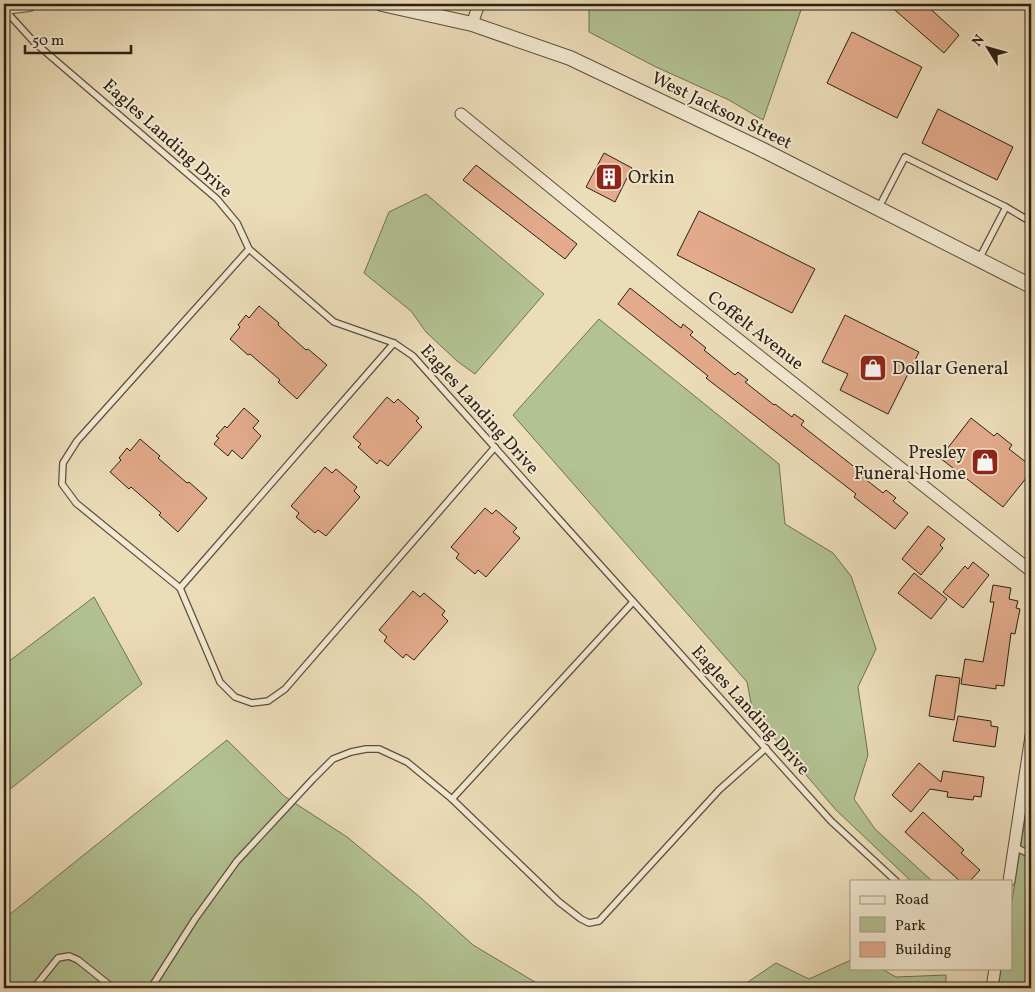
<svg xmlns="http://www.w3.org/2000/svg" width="1035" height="992" viewBox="0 0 1035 992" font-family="Vollkorn,serif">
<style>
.green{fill:#b3c293;stroke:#6f7154}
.building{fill:#e3ab8c;stroke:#2b2015}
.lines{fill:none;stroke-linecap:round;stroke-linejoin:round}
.service-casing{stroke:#5b4f3e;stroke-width:8}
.minor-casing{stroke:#5b4f3e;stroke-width:13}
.tertiary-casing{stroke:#5b4f3e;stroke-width:16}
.service{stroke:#f3e9d2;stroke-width:5.5}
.minor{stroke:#f3e9d2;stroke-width:11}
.tertiary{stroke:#f3e9d2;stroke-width:14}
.labels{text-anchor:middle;stroke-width:4;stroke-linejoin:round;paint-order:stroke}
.street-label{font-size:18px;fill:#2b2015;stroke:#f3e9d2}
.poi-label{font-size:18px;fill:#2b2015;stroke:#f3e9d2;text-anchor:start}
</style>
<rect width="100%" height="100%" fill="#ecddb9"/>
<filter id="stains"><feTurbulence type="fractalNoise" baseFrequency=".004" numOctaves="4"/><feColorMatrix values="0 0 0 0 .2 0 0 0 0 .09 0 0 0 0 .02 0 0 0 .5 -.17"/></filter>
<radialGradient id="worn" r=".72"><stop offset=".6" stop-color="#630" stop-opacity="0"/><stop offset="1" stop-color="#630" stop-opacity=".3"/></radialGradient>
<!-- green -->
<g class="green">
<path d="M589,4h214l-40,116 -34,-20 -75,-34 -65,-34z"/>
<path d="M426,194l118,100 -69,80 -18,-13 -31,-29 -15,-21 -47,-38 25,-61z"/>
<path d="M599,319l180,145 6,60 48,29 18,23 25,73 -18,38 10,68 -14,44 21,30 57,52h-21l-75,-71 -83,-97 -6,-31 -234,-267z"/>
<path d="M94,597l48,87 -138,110v-129z"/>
<path d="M227,740l57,56 63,41 74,61 52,47 72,43h-541v-69z"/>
<path d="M1031,782v206h-33l3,-20h10v-61z"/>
<path d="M851,960v8h29l16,9 50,-2v13h-207l37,-25 33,16z"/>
</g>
<!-- building -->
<g class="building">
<path d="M888,4h37l34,31 -15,18z"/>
<path d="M852,32l70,35 -25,51 -70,-35z"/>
<path d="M938,109l75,38 -16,33 -75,-37z"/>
<path d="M604,153l28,15 -17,34 -29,-15z"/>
<path d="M476,165l101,79 -12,15 -102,-79z"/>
<path d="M699,211l116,58 -23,44 -115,-58z"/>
<path d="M630,288l51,40 2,-4 10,8 -3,3 16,13 -2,2 31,25 3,-3 10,8 -3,2 29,23 1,-1 17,13 2,-3 10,7 -3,4 56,44 -2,2 28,22 3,-3 10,8 -3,3 15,12 -13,16 -41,-32 2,-3 -150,-116 2,-2 -90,-72z"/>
<path d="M259,306l20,17 -1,2 28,25 2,-1 19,16 -30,34 -19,-17 2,-2 -30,-26 -2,1 -18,-16 10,-12 -2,-2 8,-10 3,3z"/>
<path d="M845,315l74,37 -31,62 -48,-24 8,-16 -26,-12z"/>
<path d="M387,397l7,6 4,-4 21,19 -3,3 6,6 -34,39 -8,-6 -3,4 -19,-17 3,-3 -8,-7z"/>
<path d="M244,408l15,13 -6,7 8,8 -19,23 -10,-9 -4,6 -14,-12 5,-6 -3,-2 9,-10 2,2z"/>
<path d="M971,418l23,18 3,-3 15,12 -3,4 22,17v6l-28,35 -63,-49z"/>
<path d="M140,439l20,17 -2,2 29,25 2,-1 18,16 -29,34 -19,-17 2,-2 -30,-26 -2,2 -19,-17 11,-12 -2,-2 8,-10 3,3z"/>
<path d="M325,467l7,6 4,-4 21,18 -3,4 6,6 -34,39 -8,-6 -3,3 -19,-16 3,-4 -8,-7z"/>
<path d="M485,508l7,6 4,-4 21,18 -4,4 7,6 -34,39 -8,-7 -3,4 -19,-16 3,-4 -8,-7z"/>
<path d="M928,526l17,13 -5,6 3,3 -22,27 -19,-16z"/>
<path d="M973,562l16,13 -26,33 -20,-16 22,-26 3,3z"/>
<path d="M914,573l33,26 -16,20 -33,-26z"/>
<path d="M993,585l18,3 -2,11 9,2 -2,7 4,1 -5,25 -4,-1 -7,53 -8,-1v4l-35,-5 4,-25 18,3 11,-60h-4z"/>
<path d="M413,591l7,6 4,-4 21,18 -3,4 6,6 -34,39 -8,-6 -3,4 -19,-17 3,-4 -8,-7z"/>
<path d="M936,675l24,3 -6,42 -25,-4z"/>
<path d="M958,716l33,5v5l7,1 -3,20 -42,-6z"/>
<path d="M919,763l22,19 2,-11 41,6 -3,20 -7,-1 -1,4 -26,-3 1,-5 -18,-3 -19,23 -19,-17z"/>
<path d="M923,812l41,38 -3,3 19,17 -10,11h-10l-55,-49z"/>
</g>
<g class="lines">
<!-- service casing -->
<g class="service-casing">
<g id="service">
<path d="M4,9l30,33 183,157 20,24 12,26 85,73 60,21 19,13 144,161 274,304 65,60"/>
<path d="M1006,207l25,15"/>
<path d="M878,209l27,-52 101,50 -27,52"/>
<path d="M249,249l-172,192 -14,22 -1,21 14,19 104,85 40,94 15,15 17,6 16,-2 17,-12 210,-242"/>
<path d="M180,588l214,-245"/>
<path d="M452,799l181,-197"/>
<path d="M1015,847l16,8"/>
<path d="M34,988l24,-30 11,-2 9,4 35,28"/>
<path d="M151,988l44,-69 42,-58 76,-82 20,-20 18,-7 15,-3h13l28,13 45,37 107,103 22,17 8,4 10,-2 120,-131 47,-42"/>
</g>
</g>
<!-- minor casing -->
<g class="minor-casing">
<g id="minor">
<path d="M472,24l7,-20"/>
<path d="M461,114l219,179 351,278"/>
<path d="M1009,881l22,-145"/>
<path d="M992,988l3,-20"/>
</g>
</g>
<!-- tertiary casing -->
<g class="tertiary-casing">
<g id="tertiary">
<path d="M382,4l90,20 98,34 189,90 272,138"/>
<path d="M4,7l25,-3"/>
</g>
</g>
<!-- service -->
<use href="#service" class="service"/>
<!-- minor -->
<use href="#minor" class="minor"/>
<!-- tertiary -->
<use href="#tertiary" class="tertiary"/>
</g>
<!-- icons -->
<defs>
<g id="building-square" transform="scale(1.4375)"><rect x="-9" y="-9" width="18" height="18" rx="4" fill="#8f2418" stroke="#f3e9d2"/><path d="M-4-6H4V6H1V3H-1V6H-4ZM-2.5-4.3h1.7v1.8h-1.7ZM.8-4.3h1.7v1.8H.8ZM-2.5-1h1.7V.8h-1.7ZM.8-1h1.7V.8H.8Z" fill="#fff"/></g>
<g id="shop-square" transform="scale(1.4375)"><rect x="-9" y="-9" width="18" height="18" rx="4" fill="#8f2418" stroke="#f3e9d2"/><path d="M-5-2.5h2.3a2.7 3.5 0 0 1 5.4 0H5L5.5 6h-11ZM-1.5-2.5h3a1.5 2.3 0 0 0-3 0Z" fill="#fff"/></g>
</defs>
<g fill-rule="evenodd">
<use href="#building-square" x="609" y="177"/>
<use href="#shop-square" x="873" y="368"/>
<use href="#shop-square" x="985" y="462"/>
</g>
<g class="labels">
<!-- street labels -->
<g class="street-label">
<text transform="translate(722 110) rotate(26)" y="6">West Jackson Street</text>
<text transform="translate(168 138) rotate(42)" y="6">Eagles Landing Drive</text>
<text transform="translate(756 330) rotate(38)" y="6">Coffelt Avenue</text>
<text transform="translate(480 409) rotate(48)" y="6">Eagles Landing Drive</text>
<text transform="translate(751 710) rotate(48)" y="6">Eagles Landing Drive</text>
</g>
<!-- poi labels -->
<g class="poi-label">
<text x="628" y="183">Orkin</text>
<text x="892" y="374">Dollar General</text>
<text x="966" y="458" text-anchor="end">Presley<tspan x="966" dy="21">Funeral Home</tspan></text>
</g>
</g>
<!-- margin -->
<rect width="1035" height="992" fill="none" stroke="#ecddb9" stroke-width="20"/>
<rect x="5" y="5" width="1025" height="982" fill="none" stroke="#2b2015" stroke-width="2.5"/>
<rect x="10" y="10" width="1015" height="972" fill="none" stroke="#2b2015"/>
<!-- legend -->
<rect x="850" y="880" width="162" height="90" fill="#f3e9d2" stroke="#a39986"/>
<rect x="860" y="896" width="25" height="8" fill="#f3e9d2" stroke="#a39986"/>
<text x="895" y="904" font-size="15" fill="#2b2015">Road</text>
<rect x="860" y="917" width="25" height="15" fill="#b3c293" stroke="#a39986"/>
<text x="895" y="930" font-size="15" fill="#2b2015">Park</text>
<rect x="860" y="942" width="25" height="15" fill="#e3ab8c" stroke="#a39986"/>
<text x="895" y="954" font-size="15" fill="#2b2015">Building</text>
<!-- north arrow -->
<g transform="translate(988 48) rotate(307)" stroke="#f3e9d2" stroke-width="4" paint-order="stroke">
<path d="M0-4L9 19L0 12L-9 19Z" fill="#2b2015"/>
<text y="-8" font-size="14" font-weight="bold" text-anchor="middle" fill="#2b2015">N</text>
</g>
<!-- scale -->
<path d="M25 45v8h106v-8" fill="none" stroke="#2b2015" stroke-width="2.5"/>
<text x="32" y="45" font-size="15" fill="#2b2015" stroke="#f3e9d2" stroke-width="4" paint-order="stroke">50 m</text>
<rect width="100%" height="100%" filter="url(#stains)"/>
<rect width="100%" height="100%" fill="url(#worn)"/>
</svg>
